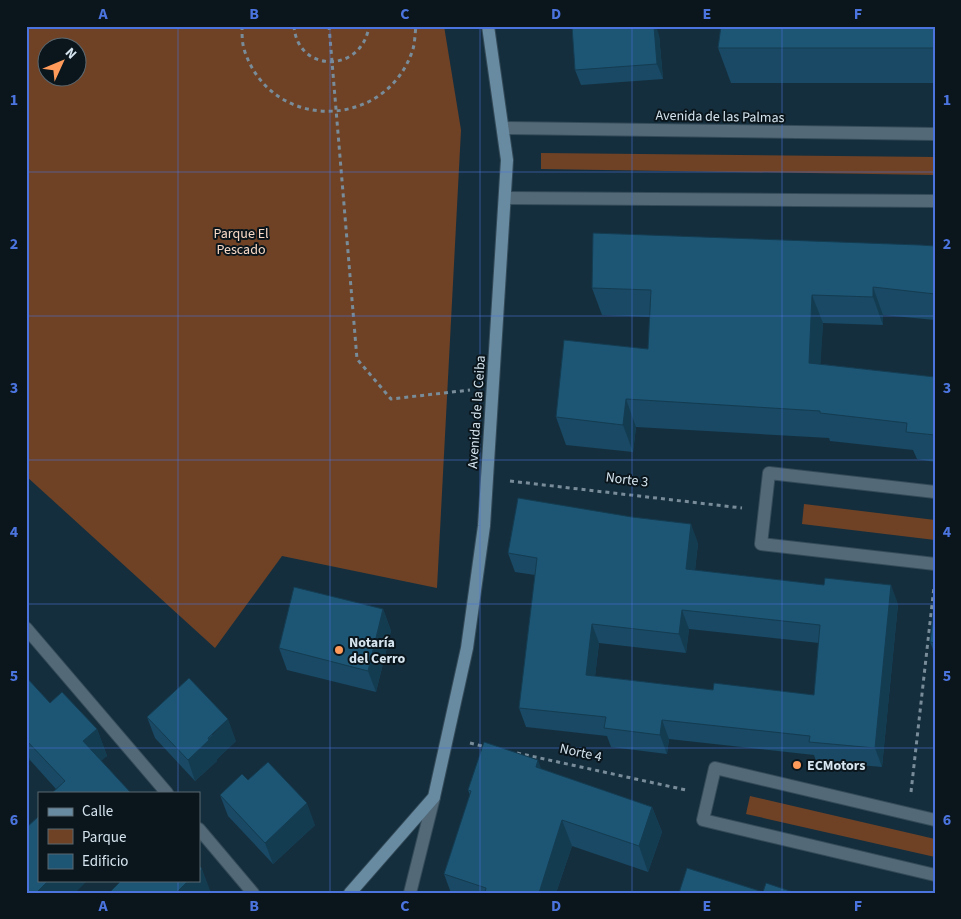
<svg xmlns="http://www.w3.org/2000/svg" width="961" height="919" viewBox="0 0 961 919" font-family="'Source Sans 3',sans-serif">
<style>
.green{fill:#6f4226;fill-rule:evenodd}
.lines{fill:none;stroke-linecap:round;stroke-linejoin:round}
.street-casing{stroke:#344b59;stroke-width:14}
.secondary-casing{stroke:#344b59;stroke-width:14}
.path{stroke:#788c99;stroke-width:3;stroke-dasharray:4 4;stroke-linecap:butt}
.street{stroke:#536977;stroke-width:12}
.secondary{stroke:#688ba2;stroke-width:12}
.wall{fill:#194964;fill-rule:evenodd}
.shaded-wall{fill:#143c51}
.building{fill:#1d5574;stroke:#143c51;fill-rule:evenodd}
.grid{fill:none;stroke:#4b74de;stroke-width:1;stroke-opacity:0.55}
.poi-dot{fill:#ff9b5a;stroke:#0a151c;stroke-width:2}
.labels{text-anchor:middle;stroke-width:4;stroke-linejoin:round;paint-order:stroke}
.street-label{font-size:14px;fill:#d5e4ee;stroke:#0a151c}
.park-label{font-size:14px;fill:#f8d9c6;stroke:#0a151c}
.poi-label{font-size:14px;font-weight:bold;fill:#d5e4ee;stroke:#0a151c;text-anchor:start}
.neatline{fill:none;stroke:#4b74de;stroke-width:2}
.grid-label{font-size:16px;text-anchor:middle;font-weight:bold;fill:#4b74de}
</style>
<rect width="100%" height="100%" fill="#152e3d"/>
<!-- green -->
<g class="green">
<path d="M26,26h418l17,104 -24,458 -155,-32 -67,92 -189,-172zM48,48h30v30h-30z"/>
<path d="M541,153l394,4v18l-394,-6z"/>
<path d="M804,504l131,16v20l-133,-16z"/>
<path d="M750,796l185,43v18l-189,-43z"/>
</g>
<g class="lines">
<!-- street casing -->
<g class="street-casing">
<g id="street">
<path d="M505,128l430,6"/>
<path d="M505,198l430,3"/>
<path d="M935,492l-166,-19 -8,71 174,20"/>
<path d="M26,628l141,165"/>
<path d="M935,820l-220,-52 -12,52 232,55"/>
<path d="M199,829l54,64"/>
<path d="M410,893l24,-96"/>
</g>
</g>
<!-- secondary casing -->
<g class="secondary-casing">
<path id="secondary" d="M350,893l84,-96 33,-149 17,-122 23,-366 -19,-134"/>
</g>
<!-- path -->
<g class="path">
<path d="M242,26c0,8 0,16 2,23 26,84 143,82 169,0 2,-7 2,-16 3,-23"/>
<path d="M294,26c3,47 68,48 75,0"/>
<path d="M329,26l28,333 34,40 79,-9"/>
<path d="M510,481l232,27"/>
<path d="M470,743l16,4"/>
<path d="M517,753l169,37"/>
<path d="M911,792l23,-205"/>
</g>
<!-- street -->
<use href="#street" class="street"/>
<!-- secondary -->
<use href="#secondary" class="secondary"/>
</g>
<!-- wall -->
<g class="wall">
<path d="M935,26v57h-204l-13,-35z"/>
<path d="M659,35l4,44 -82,6 -6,-15z"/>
<path d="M935,246v74l-52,-5v10l-60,-2 -3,41 115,13v85l-18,-3 -4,-9 -83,-9 -1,-3 -193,-11 -3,25 -67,-7 -10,-28 92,-68 2,-32 -48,-2 -10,-27z"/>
<path d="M698,543l-3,27 203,34 -16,163 -66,-6 -2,-6 -145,-16 -2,15 -56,-7 -4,-11 -81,-9 -7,-19 16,-133 -20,-3 -7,-19zM689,629l130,14 -5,52 -101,-5 -118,-14 4,-33 87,10z"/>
<path d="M935,599v56l-5,-13z"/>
<path d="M383,609l8,22 -15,61 -89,-22 -8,-22z"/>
<path d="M26,677l24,26 47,26 10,27 -51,33 -26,-29 -4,3z"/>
<path d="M147,717l89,24 -19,18v2l-22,20 -40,-43z"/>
<path d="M541,769l111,38 10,25 -14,40 -76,-26 -16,47h-105l-7,-19 26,-79 -2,-5z"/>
<path d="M248,780l67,45 -42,39 -45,-48 -8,-21z"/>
</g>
<!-- shaded-wall -->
<g class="shaded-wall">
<path d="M654,26h2l3,9 4,44 -6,-15z"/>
<path d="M873,287l10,28v10l-10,-28z"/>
<path d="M812,295l11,28 -4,67 -10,-27z"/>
<path d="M626,399l10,28 -3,25 -10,-27z"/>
<path d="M691,524l7,19 -5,45 -7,-19z"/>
<path d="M891,585l7,19 -16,163 -7,-19z"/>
<path d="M383,609l8,22 -15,61 -8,-21z"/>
<path d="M682,610l7,19 -3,24 -7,-19z"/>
<path d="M592,624l7,19 -6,51 -7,-19z"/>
<path d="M228,719l8,22 -19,18v2l-22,20 -7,-21z"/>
<path d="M662,720l7,19 -2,15 -7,-19z"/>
<path d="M97,729l10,27 -14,12 -10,-27z"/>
<path d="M26,751l4,9 -4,3z"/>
<path d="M538,760l9,25 -11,-18z"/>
<path d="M307,803l8,22 -42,39 -8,-21z"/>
<path d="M652,807l10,25 -14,40 -9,-26z"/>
<path d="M562,820l10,26 -16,47h-17z"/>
<path d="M202,869l9,24h-35l13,-13h10v-8z"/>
<path d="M49,880h39l-13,13h-39z"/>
</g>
<!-- building -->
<g class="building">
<path d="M572,26h82l3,38 -82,6z"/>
<path d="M721,26h214v22h-217z"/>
<path d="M593,233l327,12 15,1v48l-62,-7v10l-61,-2 -3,68 126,14v58l-29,-3 1,-9 -87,-10v-2l-194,-12 -3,26 -67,-8 8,-77 84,9 3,-59 -59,-2z"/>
<path d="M518,498l114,19 59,7 -5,45 138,16 1,-7 66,7 -16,163 -66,-6 1,-6 -148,-16 -2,15 -56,-7 2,-11 -87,-9 18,-150 -29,-5zM682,610l138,15 -6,70 -100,-12 -1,7 -127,-15 6,-51 87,10z"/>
<path d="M294,587l89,22 -15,62 -89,-23z"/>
<path d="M935,599v44l-5,-1z"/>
<path d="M26,677l24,26 12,-11 35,37 -14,12 48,52h-79l13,-12 -39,-41z"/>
<path d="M189,678l39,41 -20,19 1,2 -21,20 -41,-43z"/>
<path d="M484,742l54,18 -2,7 116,40 -13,39 -77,-26 -23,73h-54l1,-5 -42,-14 27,-83 -3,-1z"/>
<path d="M268,762l39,41 -42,40 -45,-48 22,-21 6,6z"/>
<path d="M39,816v64h10l-13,13h-10v-65z"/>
<path d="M199,865l3,4 -3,3z"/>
<path d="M687,868l76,24 3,-9 30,10h-117z"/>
<path d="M122,880h67l-13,13h-67z"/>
</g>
<!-- grid -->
<path class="grid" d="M178,26v767M330,26v867M480,26v867M632,26v867M782,26v867M26,172h909M26,316h909M26,460h909M26,604h909M26,748h909M178,880v13"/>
<!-- markers -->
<g class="poi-dot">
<circle cx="339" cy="650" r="5"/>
<circle cx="797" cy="765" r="5"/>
</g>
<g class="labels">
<!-- street labels -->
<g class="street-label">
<text transform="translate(720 116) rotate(1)" y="5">Avenida de las Palmas</text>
<text transform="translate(476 412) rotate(-86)" y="5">Avenida de la Ceiba</text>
<text transform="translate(627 479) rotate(7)" y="5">Norte 3</text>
<text transform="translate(581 752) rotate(12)" y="5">Norte 4</text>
</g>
<!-- park labels -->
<g class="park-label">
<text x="241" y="238">Parque El<tspan x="241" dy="16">Pescado</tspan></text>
</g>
<!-- poi labels -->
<g class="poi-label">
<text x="349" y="647">Notaría<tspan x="349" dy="16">del Cerro</tspan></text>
<text x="807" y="770">ECMotors</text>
</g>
</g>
<!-- border -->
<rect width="961" height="919" fill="none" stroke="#0a151c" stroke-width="55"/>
<!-- legend -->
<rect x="38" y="792" width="162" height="90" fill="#0a151c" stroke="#5b6870"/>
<rect x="48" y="808" width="25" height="8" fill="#688ba2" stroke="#5b6870"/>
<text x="82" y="816" font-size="15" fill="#d5e4ee">Calle</text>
<rect x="48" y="829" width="25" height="15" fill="#6f4226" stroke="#5b6870"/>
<text x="82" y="842" font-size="15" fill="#d5e4ee">Parque</text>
<rect x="48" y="854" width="25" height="15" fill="#1d5574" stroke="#5b6870"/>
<text x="82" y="866" font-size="15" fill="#d5e4ee">Edificio</text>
<!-- north arrow -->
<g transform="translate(62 62) rotate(46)"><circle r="24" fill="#0a151c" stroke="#5b6870"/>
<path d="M0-4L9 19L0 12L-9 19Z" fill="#ff9b5a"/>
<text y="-8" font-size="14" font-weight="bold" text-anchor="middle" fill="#d5e4ee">N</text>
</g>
<rect x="28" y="28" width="906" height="864" class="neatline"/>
<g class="grid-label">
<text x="103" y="19">A</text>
<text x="254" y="19">B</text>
<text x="405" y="19">C</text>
<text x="556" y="19">D</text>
<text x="707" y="19">E</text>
<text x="858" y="19">F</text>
<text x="14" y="105">1</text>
<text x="947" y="105">1</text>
<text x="14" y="249">2</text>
<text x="947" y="249">2</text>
<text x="14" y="393">3</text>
<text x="947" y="393">3</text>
<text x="14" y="537">4</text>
<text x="947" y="537">4</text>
<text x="14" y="681">5</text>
<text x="947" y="681">5</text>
<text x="14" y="825">6</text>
<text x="947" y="825">6</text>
<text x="103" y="911">A</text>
<text x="254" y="911">B</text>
<text x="405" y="911">C</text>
<text x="556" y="911">D</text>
<text x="707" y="911">E</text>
<text x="858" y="911">F</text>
</g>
</svg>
